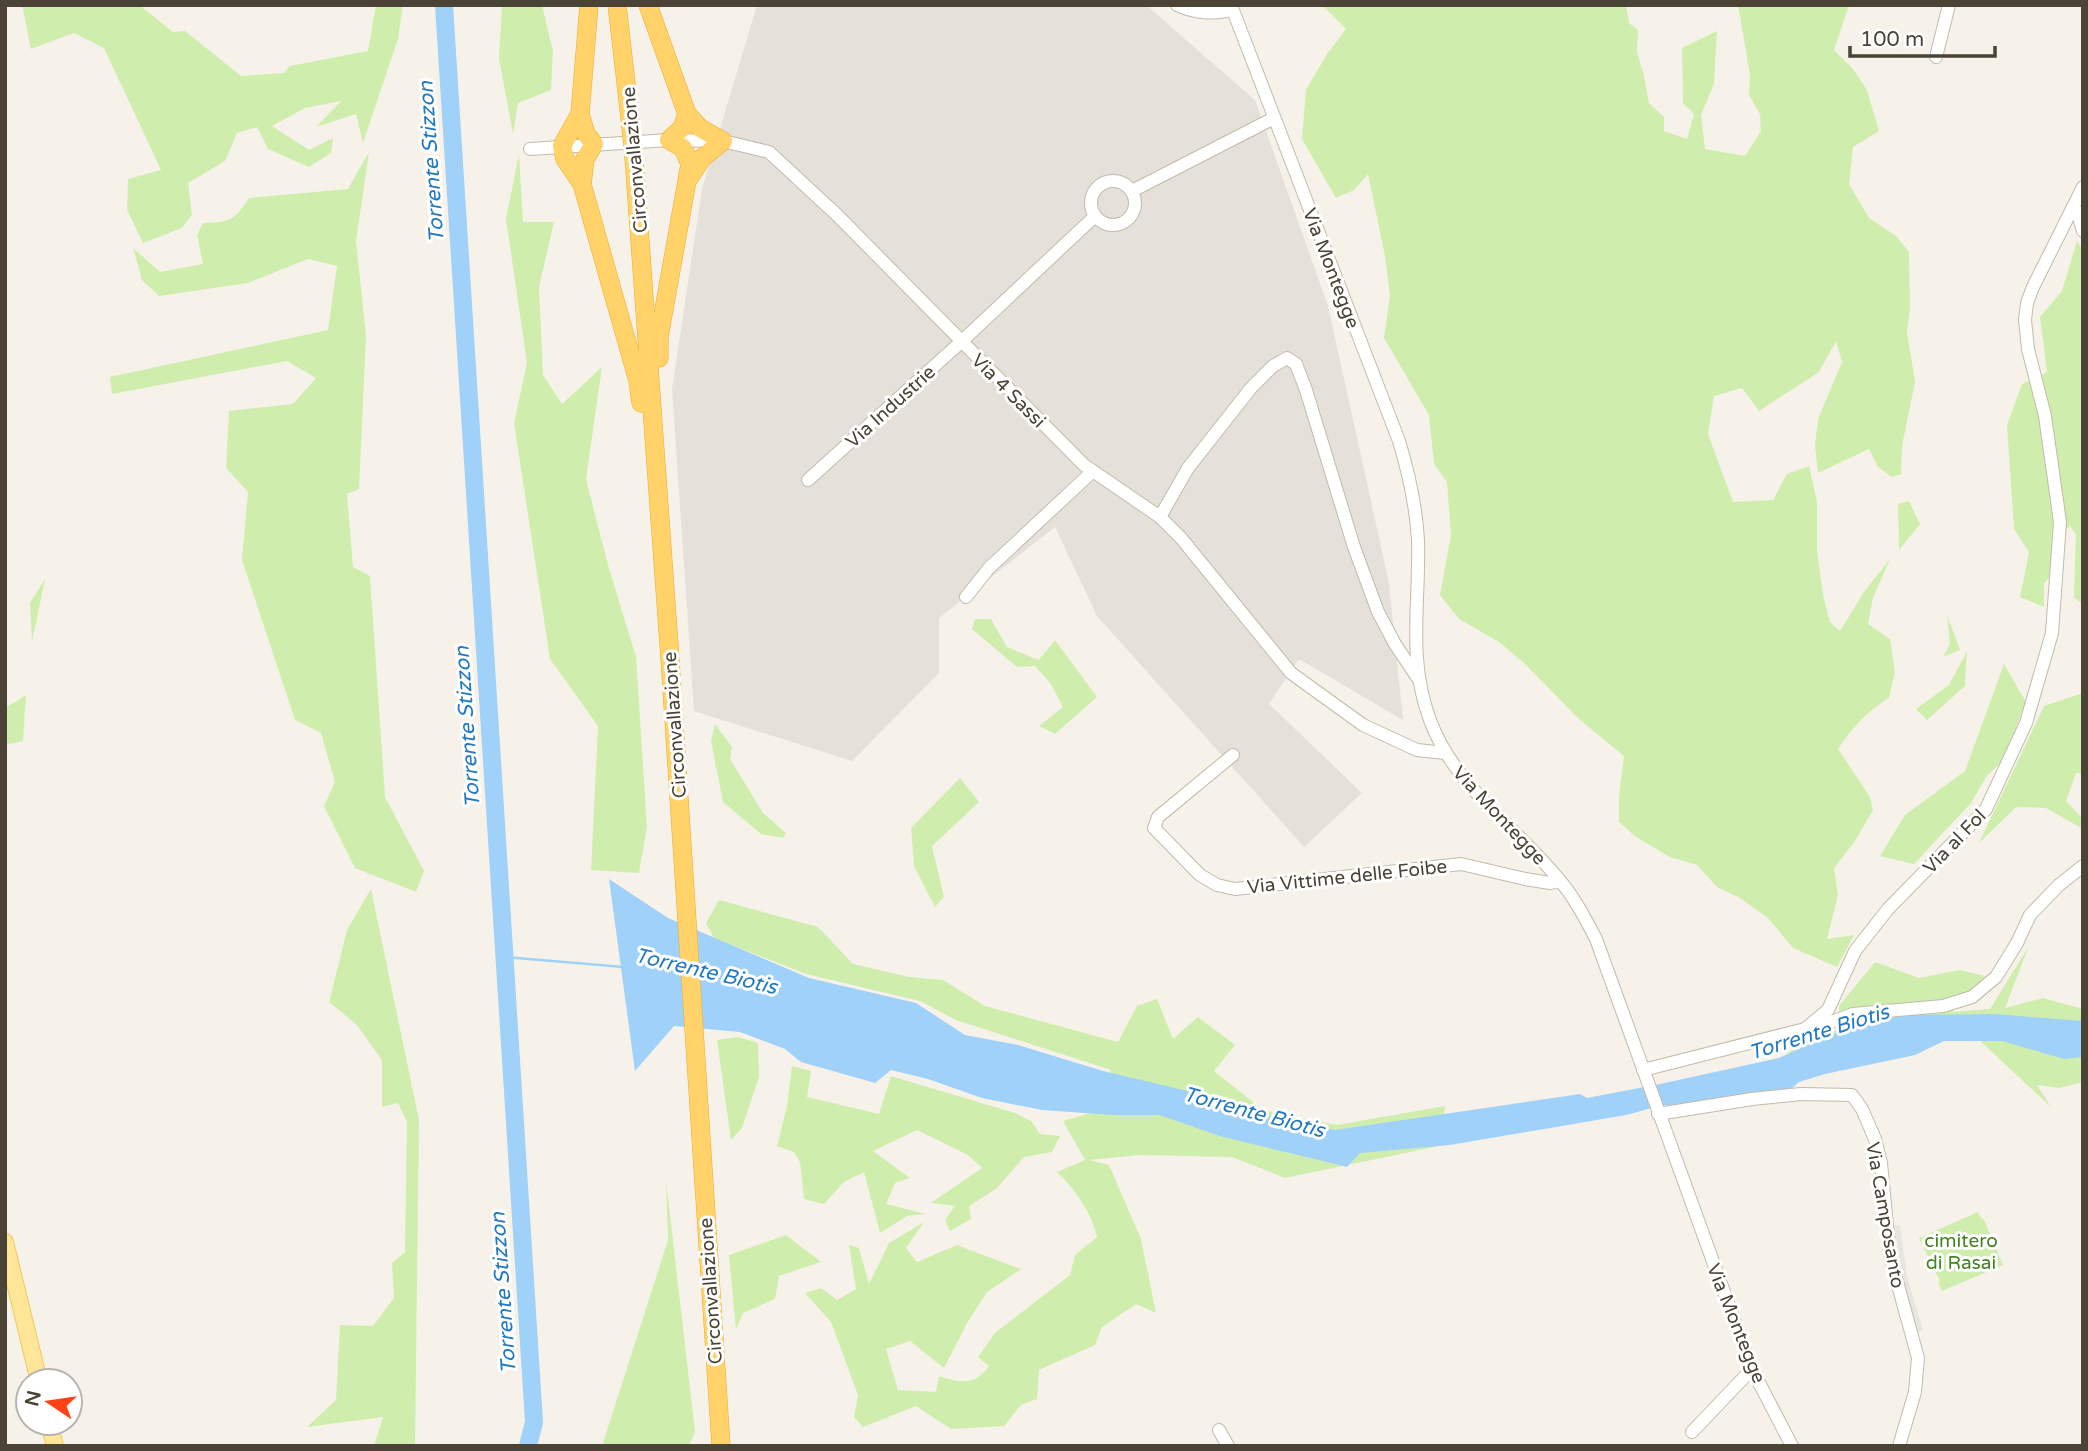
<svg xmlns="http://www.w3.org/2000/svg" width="2088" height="1451" viewBox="0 0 2088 1451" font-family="'Varela Round',sans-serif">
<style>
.industrial{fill:#e5e1da}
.green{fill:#cfeeae}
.parking{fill:#e7e5e1}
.water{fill:#a0d1f8}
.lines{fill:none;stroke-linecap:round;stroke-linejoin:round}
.stream{stroke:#a0d1f8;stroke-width:2.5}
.river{stroke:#a0d1f8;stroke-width:18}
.minor-casing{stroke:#c3bbaa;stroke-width:14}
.major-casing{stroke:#f0c95c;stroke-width:18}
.highway-casing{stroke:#eeac2b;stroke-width:19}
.minor{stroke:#fff;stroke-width:12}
.major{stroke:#ffe598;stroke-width:16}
.highway{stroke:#ffd26a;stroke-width:18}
.highway-bridge-casing{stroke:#eeac2b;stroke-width:19;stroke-linecap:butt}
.highway-bridge{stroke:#ffd26a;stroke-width:18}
.labels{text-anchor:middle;stroke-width:6;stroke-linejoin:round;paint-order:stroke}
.street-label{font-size:19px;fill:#4a4336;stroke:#fff}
.park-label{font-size:19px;fill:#448322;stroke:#fff}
.water-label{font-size:21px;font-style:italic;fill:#237ac3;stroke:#fff}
</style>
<rect width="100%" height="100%" fill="#f6f2e9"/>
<!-- industrial -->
<path class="industrial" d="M757,5h389l109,95 73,206 61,277 14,137 -104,-61 -30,45 93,89 -58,54 -207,-231 -42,-89 -116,91v55l-87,88 -158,-50 -22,-322 30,-200z"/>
<!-- green -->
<g class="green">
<path d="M22,5h117l34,27 12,-1 56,45 43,-3 6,-7 78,-15 8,-46h27l-5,34 -35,104 -7,-29 -40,13 25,-26 -36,7 -33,18 37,24 24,-12 -2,15 -22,14 -41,-18 -11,-22 -20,6 -12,28 -37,22 4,32 -10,13 -39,15 -16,-33 1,-31 33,-9 -57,-122 -30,-15 -43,16z"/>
<path d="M502,5h40l11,46 -2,39 -33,13 -5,31 -14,-76z"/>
<path d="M1322,5h304l3,18 9,7 -1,22 7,24 5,27 15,14v14l23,8 7,-25 -11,-11 -1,-55 35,-17 -3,53 -13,31 4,34 40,7 16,-25 -1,-17 -11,-19 1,-20 -12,-70h111l-15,45 19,19 14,21 12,41 -26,16 -4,37 20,34 27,18 13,16 1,56 -3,24 8,50 -13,64 -1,28 -9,3 -14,-10 -9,-18 -51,24 -3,-28 3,-26 24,-57 -6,-21 -17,31 -60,39 -17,-23 -28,8 -6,38 25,68 40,-2 14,-26 22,-8 8,35v49l6,45 7,27 10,9 24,-39 26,-33 -17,39 -5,26 22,15 5,33 -6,26c-22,13 -36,29 -51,51l32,48 3,13 -18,31 -21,27 4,27 -11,44 27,-4 -17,32 -44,-19 -25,-30 -28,-20 -23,-11 -20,-22 -27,-8 -34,-20 -17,-15v-25l5,-41 -45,-37 -55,-56 -25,-21 -40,-23 -19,-24 11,-60 -4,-53 -13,-18 -5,-49 -45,-77 6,-42 -5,-40 -17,-82 -14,16 -18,8 -34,-59 4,-49 21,-36 19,-25z"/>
<path d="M369,152l-13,89 10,95 -7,153 -12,5 6,73 17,9 15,221 39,74 -8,21 -61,-24 -31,-62 11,-24 -14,-49 -26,-13 -53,-160 6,-68 -22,-24 3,-57 64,-7 23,-26 -29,-17 -175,33 -2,-17 218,-47 9,-64 -29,-7 -60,24 -89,13 -17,-16 -9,-32 27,24 43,-8 -6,-29 6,-12c27,-1 31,-2 46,-25l99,-9z"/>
<path d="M519,154l4,68h31l-15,65 4,88 19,29 40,-37 -16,112 22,86 28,92 11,170 -8,46 -48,-3 7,-144 -48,-67 -36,-236 13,-60 -21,-144z"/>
<path d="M2077,241l6,10v353l-9,-6 2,-64 -6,-8 -17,17 -4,35 -5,5v24l-24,-10 9,-45 -15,-23 -7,-104 15,-41 25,-12 -7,-55 22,-26z"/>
<path d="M1909,501l11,23 -21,26 -1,-46z"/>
<path d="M45,579l-13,63 -2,-39z"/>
<path d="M1947,615l13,35 -17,7 7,-13z"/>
<path d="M975,619h16l16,28 32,13 16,-20 42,57 -42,37 -16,-8 24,-19 -12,-23 -16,-18 -18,1 -45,-38z"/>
<path d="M1967,651l-2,35 -38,34 -11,-11 33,-24z"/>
<path d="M2004,664l22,38 -23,58 -17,17 -15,26 -57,61 -34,-8 25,-41 60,-44z"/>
<path d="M2083,693v81l-7,-1 -10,28 17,18v10l-37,-21 -30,-1 -37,36 65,-137z"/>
<path d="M26,695l-3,46 -18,4v-37z"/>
<path d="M715,724l17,23 -2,12 33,54 23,20 -3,5 -22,-4 -38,-32 -12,-61z"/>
<path d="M960,778l19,24 -47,44 12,51 -9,10 -21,-41 -3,-38z"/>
<path d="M371,889l48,231 -4,326h-41l9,-29 -76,10 29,-27 4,-75 33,1 21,-28 -2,-35 13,-11 2,-130 -9,-19 -16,4v-47l-25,-35 -28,-23 18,-72z"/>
<path d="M719,900l99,27 35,37 56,13 34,3 42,26 133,36 19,-36 20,-7 16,40 25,-22 37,28 -21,26 49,39 74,15 108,-19 -6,40 -154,32 -53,-21 -92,-2 -51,5 20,5 32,74 15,74 -20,-9 -34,23 -7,18 -56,25 -2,29 -16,6 -17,21 -53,3 -35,-23 -53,21 -9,-10 4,-22 -27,-73 -26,-29 16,-5 16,12 19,-11 -7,-44 10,3 10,36 20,-41 35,-21 -18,26 11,14 40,-17 64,24 -34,23 -20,31 -23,45 -34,-27 -24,8 12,41 38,2 3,-16c20,7 36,10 50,-10l-11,-9 17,-24 75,-58 5,-20 22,-18c-5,-24 -22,-48 -40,-65l28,-12 -22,-39 41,-12 7,-39 -155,-50 -36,-19 -114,-27 -92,-36 -8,-15z"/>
<path d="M2029,946l-24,62 38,-10 40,11v73l-24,6 -22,-3 14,22 -74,-69 -42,2 -159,23 22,-18 43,-17 -2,-22 36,-44 44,16 40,-8 26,6 -33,36 38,-3z"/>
<path d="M738,1037l20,6 1,34 -17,51 -11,12 -14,-100z"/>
<path d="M792,1066l19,5 -4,26 72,17 12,-38 124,37 16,8 9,13 20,2 -8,16 -28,5 -28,32 -27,17 2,13 -21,12 -5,-11 10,-14 -24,-3 51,-35 -14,-13 -51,-25 -44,21 37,27 -15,5 -9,21 40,10 -19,2 -27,17 -16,-61 -20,10 -20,22 -20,-5 -4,-37 -6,-10 -17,-6 10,-40z"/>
<path d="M666,1180l29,252 -6,14h-87l66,-206z"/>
<path d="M1978,1212l3,6 3,2 19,45 -61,26 -4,-9 2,-1 -21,-43z"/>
<path d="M786,1235l35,27 -42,14 -4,23 -32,14 -7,17 -7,-75z"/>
</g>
<!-- parking -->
<path class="parking" d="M1900,1225l7,52 16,53 -10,4 -26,-108z"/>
<!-- water -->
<path class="water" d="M609,879l59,39 141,60 107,25 49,32 53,10 85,26 114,27 45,16 73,16 245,-36 7,4 73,-14 119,-26 81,-36 45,-7 89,-1 89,7v36l-19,2 -62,-18h-58l-29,14 -90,19 -26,8 -9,8 -114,17 -13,-2 -37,10 -176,30 -90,8 -13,14 -124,-30 -64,-22h-46l-71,-5 -60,-12 -54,-19 -37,-9 -16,13 -74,-21 -16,-13 -45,-17 -66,-6 -39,45z"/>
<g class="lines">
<!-- stream -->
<path class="stream" d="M505,957l118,10"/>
<!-- river -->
<path class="river" d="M444,5l90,1417 -6,24"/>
<!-- minor casing -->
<g class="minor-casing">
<g id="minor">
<path d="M1177,5c21,9 33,9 55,5"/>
<path d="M1231,5l168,436c10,33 17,65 19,99 2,63 -11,119 12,180 24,65 82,104 126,156 17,19 28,40 40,63l156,430 40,77"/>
<path d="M1936,57l13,-52"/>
<path d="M530,149l139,-9 54,1 46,11 68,63 247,250 76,52 21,21 110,135 72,52 54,25 28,3"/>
<circle cx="1113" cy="203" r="22"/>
<path d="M1132,191l142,-73"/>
<path d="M2072,209l5,2 6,20"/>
<path d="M808,480l153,-138 133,-125"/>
<path d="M1160,517l28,-49 63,-80 22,-22 14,-8 9,6 10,26 48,157 24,65 17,32 22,33"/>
<path d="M966,597l23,-29 104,-97"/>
<path d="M1233,755l-75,62 -4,11 46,47 17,10 18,4 226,-25 64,15 25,4 10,-2"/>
<path d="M1819,1019l7,3 8,-1 19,-7 90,-8 29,-9 24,-20 21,-34 13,-28 29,-30 24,-19"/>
<path d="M1643,1070l162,-41 23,-19 27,-59 33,-42 98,-100 40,-86 26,-90 8,-111 -15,-106 -17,-67 -3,-29 2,-17 6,-16 50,-100"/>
<path d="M1658,1114l94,-15 49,-5 51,1 10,14 13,30 6,24 9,93 28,102 -3,34 -16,54"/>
<path d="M1219,1430l9,16"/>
<path d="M1692,1432l60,-63"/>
</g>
</g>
<!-- major casing -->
<g class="major-casing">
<g id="major">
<path d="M5,1242l34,139"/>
<path d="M49,1423l6,23"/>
</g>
</g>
<!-- highway casing -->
<g class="highway-casing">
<g id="highway">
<path d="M617,5l13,113"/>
<path d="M648,5l39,109 13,14 23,13 -21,17 -13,20"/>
<path d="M580,114l-18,32 3,13 17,25 56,197 3,22"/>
<path d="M634,158l36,501 51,787"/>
<path d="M582,184l3,-25 9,-15 -8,-10 -6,-20 9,-109"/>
<path d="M659,358v-21l31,-173 -7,-16 -14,-8 13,-12 5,-14"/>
</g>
</g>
<!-- minor -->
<use href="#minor" class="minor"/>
<!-- major -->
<use href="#major" class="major"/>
<!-- highway -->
<use href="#highway" class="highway"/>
<!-- highway-bridge casing -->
<g class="highway-bridge-casing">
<path id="highway-bridge" d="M630,118l4,40"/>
</g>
<!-- highway-bridge -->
<use href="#highway-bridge" class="highway-bridge"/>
</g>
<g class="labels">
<!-- street labels -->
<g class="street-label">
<text transform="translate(634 160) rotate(-95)" y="7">Circonvallazione</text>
<text transform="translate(1332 268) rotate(69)" y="7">Via Montegge</text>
<text transform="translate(1009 390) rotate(45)" y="7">Via 4 Sassi</text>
<text transform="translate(890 406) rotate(-42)" y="7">Via Industrie</text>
<text transform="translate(674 725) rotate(-94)" y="7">Circonvallazione</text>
<text transform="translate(1500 815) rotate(47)" y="7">Via Montegge</text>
<text transform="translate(1954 841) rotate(-46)" y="7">Via al Fol</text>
<text transform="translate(1347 876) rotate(-6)" y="7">Via Vittime delle Foibe</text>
<text transform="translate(1886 1215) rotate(80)" y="7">Via Camposanto</text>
<text transform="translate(710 1291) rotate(-94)" y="7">Circonvallazione</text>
<text transform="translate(1737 1323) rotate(68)" y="7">Via Montegge</text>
</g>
<!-- park labels -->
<g class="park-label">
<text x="1961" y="1247">cimitero<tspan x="1961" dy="22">di Rasai</tspan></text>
</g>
<!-- water labels -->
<g class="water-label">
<text transform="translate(431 162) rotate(-94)" y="7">Torrente Stizzon</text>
<text transform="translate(467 727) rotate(-94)" y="7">Torrente Stizzon</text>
<text transform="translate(706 971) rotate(13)" y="7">Torrente Biotis</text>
<text transform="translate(1819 1032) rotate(-17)" y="7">Torrente Biotis</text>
<text transform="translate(1254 1112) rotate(15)" y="7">Torrente Biotis</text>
<text transform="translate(503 1293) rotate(-94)" y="7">Torrente Stizzon</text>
</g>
</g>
<!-- border -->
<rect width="2088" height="1451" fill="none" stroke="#4a4336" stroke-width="14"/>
<!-- north arrow -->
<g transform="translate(49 1402) rotate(283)"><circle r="33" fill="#ffffff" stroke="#b7b4af" stroke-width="2"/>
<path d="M0-5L12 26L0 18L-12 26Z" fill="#ff4116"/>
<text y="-10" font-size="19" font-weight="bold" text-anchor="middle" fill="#4a4336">N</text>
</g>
<!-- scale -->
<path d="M1850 46v10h145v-10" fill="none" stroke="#4a4336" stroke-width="3.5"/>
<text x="1860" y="46" font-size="21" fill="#4a4336" stroke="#ffffff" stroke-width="5" paint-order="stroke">100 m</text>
</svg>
